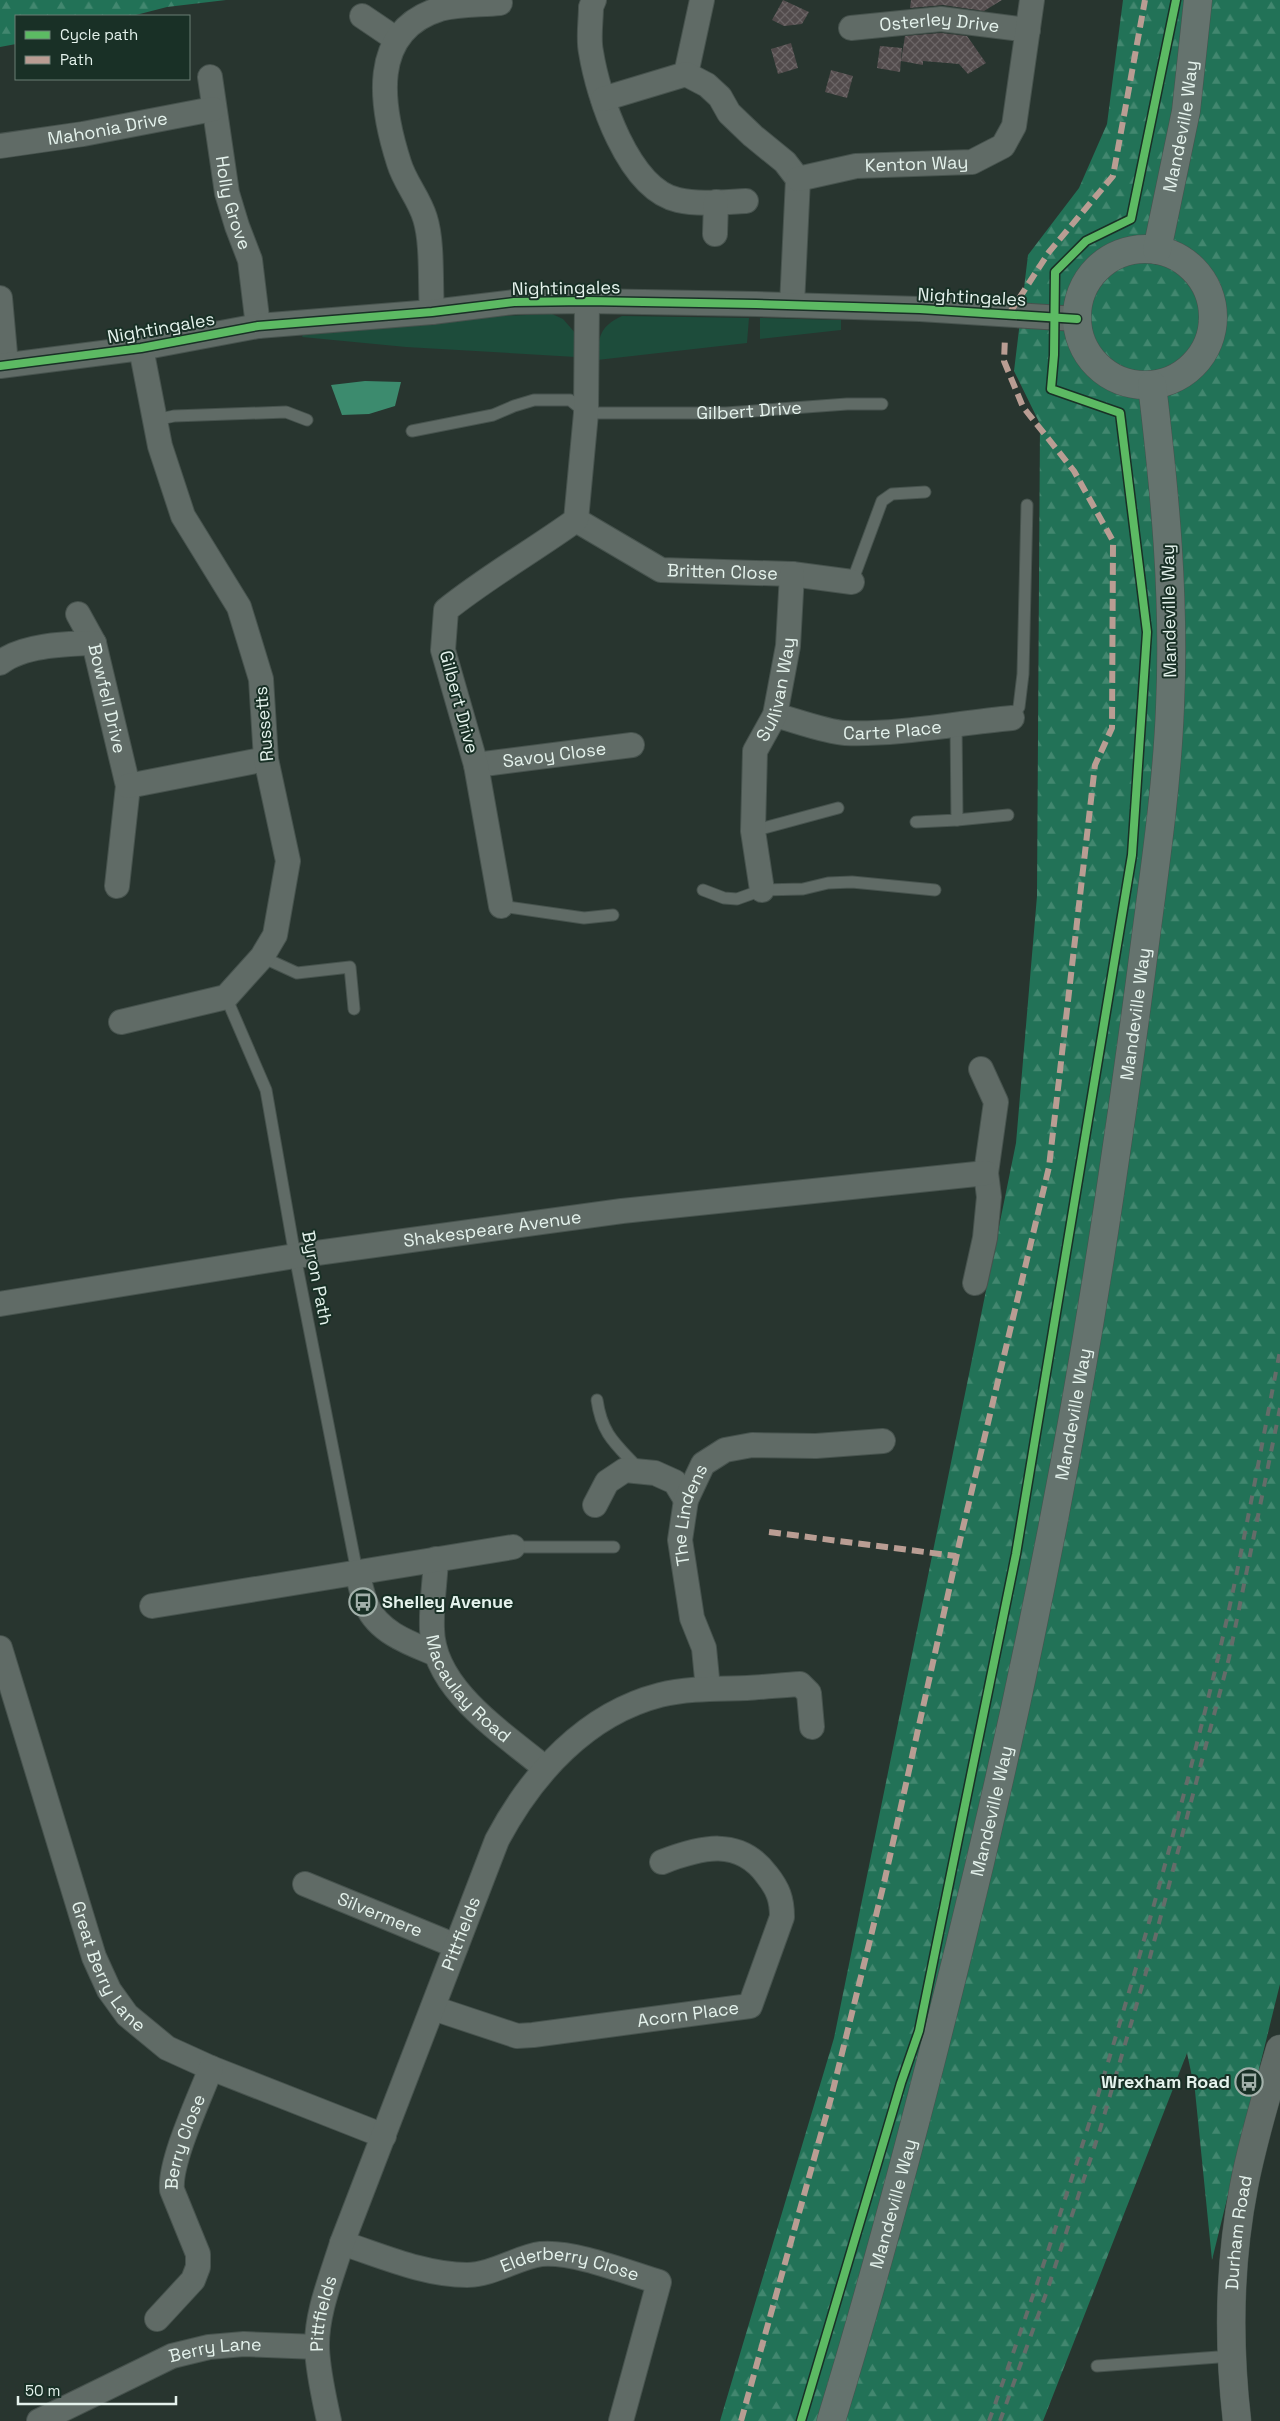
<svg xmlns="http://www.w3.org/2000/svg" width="1280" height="2421" viewBox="0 0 1280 2421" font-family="'Space Grotesk',sans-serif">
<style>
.green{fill:#1d4c3b}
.forest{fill:url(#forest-firs)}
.water{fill:#3c8b6e}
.building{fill:url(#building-cross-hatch)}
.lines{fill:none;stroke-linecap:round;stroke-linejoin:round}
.service-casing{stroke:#47534e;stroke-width:13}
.minor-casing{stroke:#47534e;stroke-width:26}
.tertiary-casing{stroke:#47534e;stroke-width:29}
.secondary-casing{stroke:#47534e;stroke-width:29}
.service{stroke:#606b66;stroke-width:11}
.minor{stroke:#606b66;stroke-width:24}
.tertiary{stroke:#606b66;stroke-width:28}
.secondary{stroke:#65736e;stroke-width:28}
.rail{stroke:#646c69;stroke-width:4;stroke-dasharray:9 9;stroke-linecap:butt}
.quiet{stroke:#b99d93;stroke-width:6;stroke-dasharray:12 6;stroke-linecap:butt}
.cycleway-casing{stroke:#193026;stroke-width:11}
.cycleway{stroke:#5cba63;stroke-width:8}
.labels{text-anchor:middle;stroke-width:4;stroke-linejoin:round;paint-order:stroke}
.street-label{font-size:18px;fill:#e4f2ec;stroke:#193026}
.poi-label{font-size:18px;font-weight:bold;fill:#e4f2ec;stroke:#193026;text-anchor:start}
</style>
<defs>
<pattern id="forest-firs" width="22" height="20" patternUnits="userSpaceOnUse" patternTransform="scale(1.25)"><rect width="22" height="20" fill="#227257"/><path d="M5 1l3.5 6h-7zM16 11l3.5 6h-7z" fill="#42876f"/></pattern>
<pattern id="building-cross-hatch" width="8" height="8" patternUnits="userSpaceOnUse" patternTransform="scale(1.25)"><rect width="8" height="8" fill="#524b4c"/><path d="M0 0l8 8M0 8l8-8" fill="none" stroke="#6b6566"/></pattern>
</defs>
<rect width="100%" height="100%" fill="#28352f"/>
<!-- green -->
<g class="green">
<path d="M552,314l11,5 14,16 -1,22 -170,-10 -104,-10 3,-7 34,-7z"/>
<path d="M622,316l127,2 -2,25 -150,17c2,-24 2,-33 25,-44z"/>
<path d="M760,318l81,2v10l-81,9z"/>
</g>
<!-- forest -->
<g class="forest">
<path d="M0,0h226l-59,7 -35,9h-116v28l-16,3z"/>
<path d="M1123,0h157v1984l-68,276 -17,-169 -8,-38 -144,368h-323l114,-383 182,-895 21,-247 3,-472 -26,-53 14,-116 51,-67 28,-64z"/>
</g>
<!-- water -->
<path class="water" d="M365,381l36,1 -6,24 -26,8 -27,1 -11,-30z"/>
<!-- building -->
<g class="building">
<path d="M783,0l26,12 -7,12 -18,2 -12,-6z"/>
<path d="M911,0h91l-18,11 -41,-6 -33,3z"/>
<path d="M941,33l26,3 19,27 -18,11 -9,-10 -36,-3v4l-22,-4 4,-25z"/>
<path d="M791,43l7,25 -20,6 -7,-25z"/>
<path d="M880,46l22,2 -2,24 -23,-4z"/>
<path d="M831,70l22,6 -6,22 -22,-6z"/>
</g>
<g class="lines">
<!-- service casing -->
<g class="service-casing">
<g id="service">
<path d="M155,420l19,-4 112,-4 21,8"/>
<path id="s1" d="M412,431l81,-16 21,-9 20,-6h36l16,13h140l121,-9h35"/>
<path d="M852,582l30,-81 10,-7 33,-2"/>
<path d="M1012,718l7,-11 4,-33 4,-169"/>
<path d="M957,820l51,-5"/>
<path d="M916,822l41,-2 -1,-97"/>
<path d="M753,831l85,-23"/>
<path d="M703,890l21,8 13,1 25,-9 41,-1 25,-6 24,-1 83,8"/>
<path d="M501,906l83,12 29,-3"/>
<path d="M262,957l35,16 53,-6 4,42"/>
<path d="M226,997l40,93 29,166 62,316"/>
<path d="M597,1400c5,35 19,44 42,69"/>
<path d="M513,1547h101"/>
<path d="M1097,2366l135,-10"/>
</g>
</g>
<!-- minor casing -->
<g class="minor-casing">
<g id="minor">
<path d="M594,0l-3,7c0,14 -3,31 0,45 7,44 37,137 87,148 21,5 46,2 68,1"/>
<path d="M362,16l34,23"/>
<path id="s2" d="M851,28l90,-9 87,11"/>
<path d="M686,74l16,-74"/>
<path id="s3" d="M210,77l17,116 10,33 13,34 8,66"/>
<path d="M603,99l83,-25 21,11 13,12 9,16 24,23 32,26 13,17 -6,126"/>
<path id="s4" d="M0,146l83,-12 130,-25"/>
<path id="s5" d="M798,179l58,-13 116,-4 31,-16 11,-20 18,-126"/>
<path d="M715,234l1,-32"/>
<path d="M0,298l6,67"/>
<path d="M432,312c-2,-27 1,-69 -7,-94 -6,-20 -20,-35 -26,-55 -18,-56 -31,-132 41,-154 19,-5 41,-4 60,-6"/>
<path d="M0,366l141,-18 117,-22 174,-14 82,-10 73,-1 169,3 164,5 157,10"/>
<path id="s6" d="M576,520l85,50 131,4 60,8"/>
<path id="s7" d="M78,614l16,29 34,143 -11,100"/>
<path d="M0,663c22,-18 65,-19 94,-20"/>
<path id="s8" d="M775,715c19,5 51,17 70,18 56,2 111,-10 167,-15"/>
<path id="s9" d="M476,765l156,-20"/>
<path d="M128,786l138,-27"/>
<path id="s10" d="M762,890l-9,-59 2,-80 20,-36 13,-69 4,-72"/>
<path d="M501,906l-25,-141 -33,-115 3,-40c41,-33 87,-59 130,-90l10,-107 1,-112"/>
<path d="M121,1022l105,-25 36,-40 13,-22 13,-74 -22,-102 -5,-80 -22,-72 -56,-91 -23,-70 -19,-98"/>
<path d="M975,1283l10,-45 4,-41 -3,-24 10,-71 -15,-33"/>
<path id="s11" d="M0,1304l295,-48 327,-45 364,-38"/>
<path d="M595,1505l12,-23 18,-12 30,3 20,9 11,18"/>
<path id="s12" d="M436,1559c-1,23 -5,47 -4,70 1,60 71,104 113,139"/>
<path d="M357,1572c3,11 5,23 10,34 12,27 45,38 69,48"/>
<path d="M152,1606l361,-59"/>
<path id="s13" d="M0,1648l94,309 15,33 18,25 40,33 44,20 173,68"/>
<path id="s14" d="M708,1689l-4,-41 -12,-30 -12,-78 6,-40 17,-36 22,-14 27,-5 64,1 67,-5"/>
<path id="s15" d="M305,1884l151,62"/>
<path id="s16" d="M433,2008l84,28 16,-1 217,-29 32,-89c0,-18 -4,-28 -15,-42 -28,-38 -66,-28 -105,-13"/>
<path id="s17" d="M342,2243c40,13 83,32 125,32 25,0 51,-18 74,-21 33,-3 85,18 118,28l-38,139"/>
<path id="s18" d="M157,2319l36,-39 5,-13v-13l-26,-64c-3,-28 28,-93 39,-122"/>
<path id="s19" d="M39,2421l133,-65 37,-9 35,-3 73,3"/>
<path id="s20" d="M329,2421c-5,-24 -11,-48 -12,-73 -1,-35 15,-72 25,-105l155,-403c35,-66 89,-126 163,-145 28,-7 59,-6 87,-7 18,-1 36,-3 53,-4l9,9 3,34"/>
</g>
</g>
<!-- tertiary casing -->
<g class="tertiary-casing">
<g id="tertiary">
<path id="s21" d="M1237,2421c-9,-78 -8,-158 7,-235 9,-47 23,-92 36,-137"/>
</g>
</g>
<!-- secondary casing -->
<g class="secondary-casing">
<g id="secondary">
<circle cx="1145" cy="317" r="68"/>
<path id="s22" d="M1157,250l29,-139 12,-111"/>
<path id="s23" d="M831,2421c48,-156 89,-314 128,-472 62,-250 113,-502 151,-756 13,-86 25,-172 36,-258 10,-75 21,-152 24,-228 5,-110 -5,-213 -18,-322"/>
</g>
</g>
<!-- service -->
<use href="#service" class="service"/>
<!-- minor -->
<use href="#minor" class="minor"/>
<!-- tertiary -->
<use href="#tertiary" class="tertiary"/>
<!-- secondary -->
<use href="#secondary" class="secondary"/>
<!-- rail -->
<g class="rail">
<path d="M989,2421c90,-250 167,-505 229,-763 24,-102 42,-205 62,-307"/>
<path d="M1000,2421l47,-130 52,-158 46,-157 84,-318 51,-250"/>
</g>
<!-- quiet -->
<g class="quiet">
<path d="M1009,314l40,-62 64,-76 32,-176"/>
<path d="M769,1532l187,24"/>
<path d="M741,2421l90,-323 53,-215 77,-347 88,-369 46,-402 17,-37 1,-187 -39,-70 -51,-64 -19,-46 1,-24"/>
</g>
<!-- cycleway casing -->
<g class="cycleway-casing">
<g id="cycleway">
<path d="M0,366l141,-18 117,-22 174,-14 82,-10 73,-1 169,3 164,5 157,10"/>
<path d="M801,2421l100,-338 18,-52 97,-477 116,-699 15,-223 -27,-219 -69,-24 3,-34 1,-83 31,-31 45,-22 45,-219"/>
</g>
</g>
<!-- cycleway -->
<use href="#cycleway" class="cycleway"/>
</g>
<!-- icons -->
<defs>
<g id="bus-ring" transform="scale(1.4375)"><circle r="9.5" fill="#193026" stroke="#a2b0aa" stroke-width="1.5"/><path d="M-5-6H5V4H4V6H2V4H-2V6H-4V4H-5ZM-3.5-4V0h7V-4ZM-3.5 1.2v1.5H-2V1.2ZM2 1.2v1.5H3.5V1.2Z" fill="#a2b0aa"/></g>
</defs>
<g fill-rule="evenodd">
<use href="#bus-ring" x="363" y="1602"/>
<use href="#bus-ring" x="1249" y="2082"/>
</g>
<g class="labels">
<!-- street labels -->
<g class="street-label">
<text dy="6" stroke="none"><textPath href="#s2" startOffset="89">Osterley Drive</textPath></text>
<text dy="6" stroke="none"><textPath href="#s22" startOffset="126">Mandeville Way</textPath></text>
<text dy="6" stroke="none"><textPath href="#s4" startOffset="109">Mahonia Drive</textPath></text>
<text dy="6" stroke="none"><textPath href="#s5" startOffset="120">Kenton Way</textPath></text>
<text dy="6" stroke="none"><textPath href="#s3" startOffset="128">Holly Grove</textPath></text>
<text transform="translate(566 288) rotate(-1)" y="6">Nightingales</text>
<text transform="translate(972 297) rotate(3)" y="6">Nightingales</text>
<text transform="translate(161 328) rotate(-10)" y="6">Nightingales</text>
<text dy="6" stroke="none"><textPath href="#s1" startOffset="346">Gilbert Drive</textPath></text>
<text dy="6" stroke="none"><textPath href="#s6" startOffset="160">Britten Close</textPath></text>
<text transform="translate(1169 611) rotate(-91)" y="6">Mandeville Way</text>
<text dy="6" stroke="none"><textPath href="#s10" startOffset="206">Sullivan Way</textPath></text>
<text dy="6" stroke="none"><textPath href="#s7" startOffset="90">Bowfell Drive</textPath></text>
<text transform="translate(459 702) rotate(75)" y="6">Gilbert Drive</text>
<text transform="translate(264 724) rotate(-95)" y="6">Russetts</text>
<text dy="6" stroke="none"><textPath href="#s8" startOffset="120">Carte Place</textPath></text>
<text dy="6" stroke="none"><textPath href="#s9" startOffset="79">Savoy Close</textPath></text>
<text dy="6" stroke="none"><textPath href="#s23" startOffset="1441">Mandeville Way</textPath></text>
<text dy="6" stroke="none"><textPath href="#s11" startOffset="498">Shakespeare Avenue</textPath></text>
<text transform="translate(317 1278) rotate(79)" y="6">Byron Path</text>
<text dy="6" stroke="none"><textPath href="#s23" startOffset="1036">Mandeville Way</textPath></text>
<text dy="6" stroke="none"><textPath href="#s14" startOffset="179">The Lindens</textPath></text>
<text dy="6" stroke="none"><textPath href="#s12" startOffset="142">Macaulay Road</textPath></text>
<text dy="6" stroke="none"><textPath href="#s23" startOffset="631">Mandeville Way</textPath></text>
<text dy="6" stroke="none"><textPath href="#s15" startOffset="81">Silvermere</textPath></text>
<text dy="6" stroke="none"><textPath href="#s20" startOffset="514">Pittfields</textPath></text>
<text dy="6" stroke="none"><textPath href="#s13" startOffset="338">Great Berry Lane</textPath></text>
<text dy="6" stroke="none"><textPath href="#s16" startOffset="261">Acorn Place</textPath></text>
<text dy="6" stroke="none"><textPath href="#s18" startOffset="199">Berry Close</textPath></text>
<text dy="6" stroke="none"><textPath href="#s23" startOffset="226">Mandeville Way</textPath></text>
<text dy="6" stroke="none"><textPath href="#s21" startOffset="189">Durham Road</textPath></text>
<text dy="6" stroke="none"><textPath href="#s17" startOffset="236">Elderberry Close</textPath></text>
<text dy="6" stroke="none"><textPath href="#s20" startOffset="109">Pittfields</textPath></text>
<text dy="6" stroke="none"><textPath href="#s19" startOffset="192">Berry Lane</textPath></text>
</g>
<!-- poi labels -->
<g class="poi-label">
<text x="382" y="1608">Shelley Avenue</text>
<text x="1230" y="2088" text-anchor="end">Wrexham Road</text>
</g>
</g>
<!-- legend -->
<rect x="15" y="15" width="175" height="65" fill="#193026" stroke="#6a7e75"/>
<rect x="25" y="31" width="25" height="8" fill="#5cba63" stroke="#6a7e75"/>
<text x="60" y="40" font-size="15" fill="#e4f2ec">Cycle path</text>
<rect x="25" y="56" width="25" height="8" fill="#b99d93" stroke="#6a7e75"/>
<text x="60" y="65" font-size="15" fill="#e4f2ec">Path</text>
<!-- scale -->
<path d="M18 2396v8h158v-8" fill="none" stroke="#e4f2ec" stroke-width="2.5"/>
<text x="25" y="2396" font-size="15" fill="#e4f2ec" stroke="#193026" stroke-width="4" paint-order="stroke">50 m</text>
</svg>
